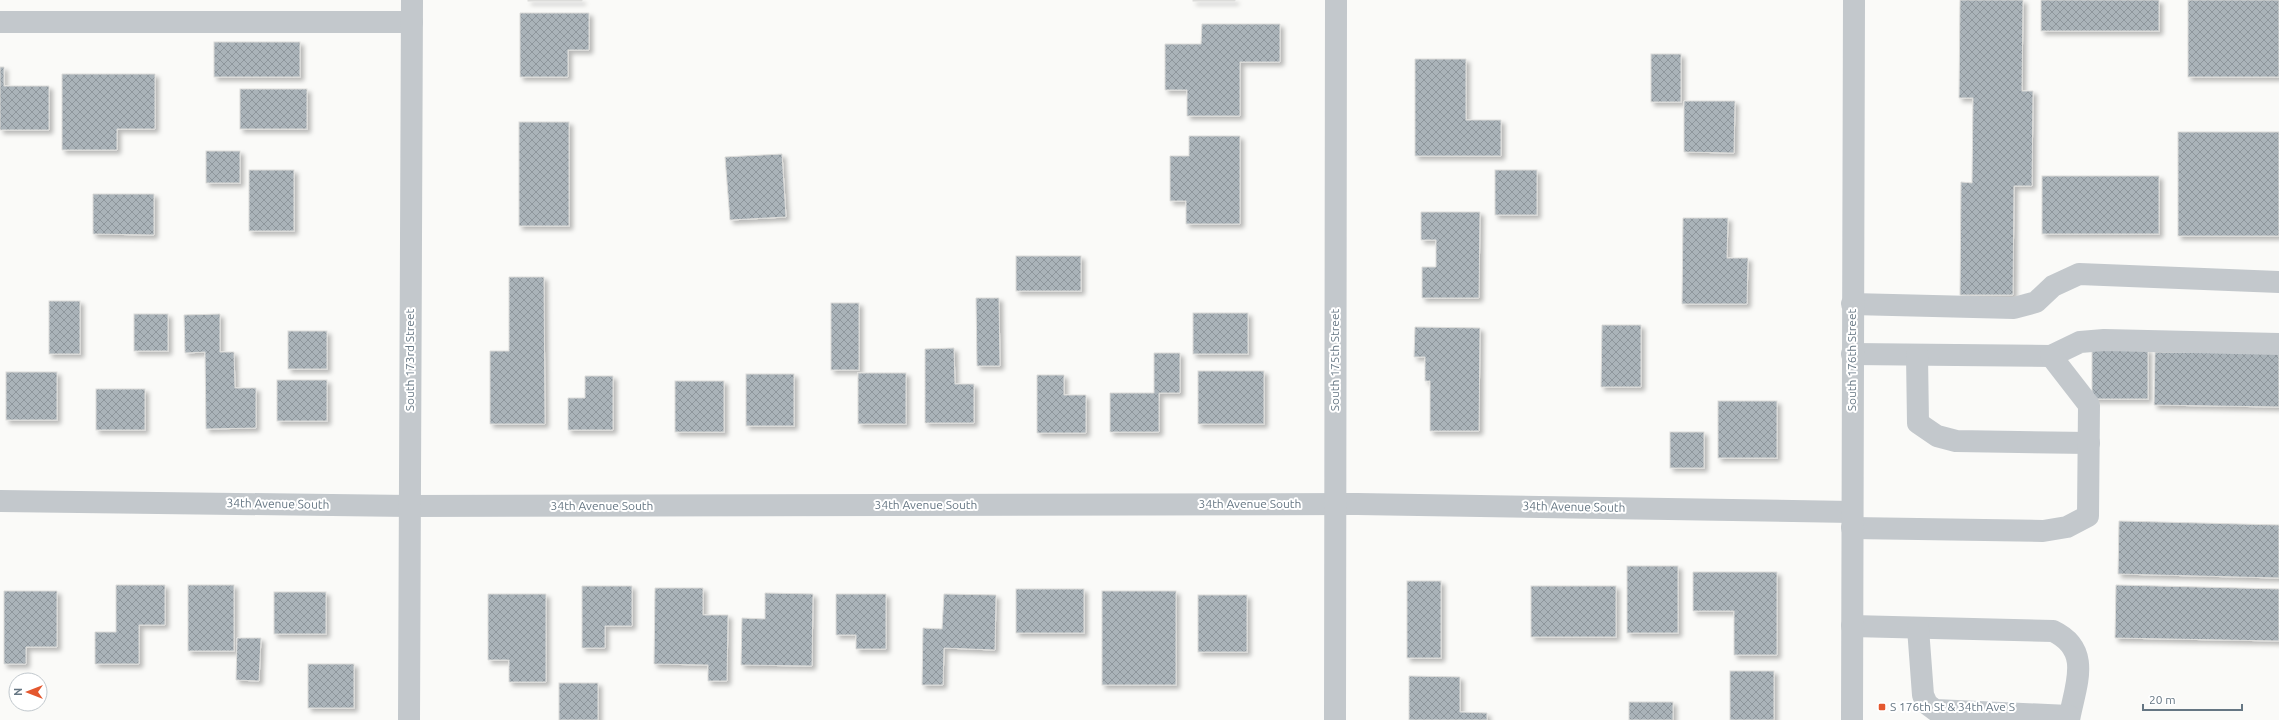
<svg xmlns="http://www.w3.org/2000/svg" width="2279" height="720" viewBox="0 0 2279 720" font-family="Ubuntu,sans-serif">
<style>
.building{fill:url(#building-cross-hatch);stroke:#dcdcda;filter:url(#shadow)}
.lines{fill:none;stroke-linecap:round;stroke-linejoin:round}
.minor{stroke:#c3c8cc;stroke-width:22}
.poi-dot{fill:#e4572e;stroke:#fff;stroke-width:1.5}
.labels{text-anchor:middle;stroke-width:4;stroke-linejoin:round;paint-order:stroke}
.street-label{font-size:12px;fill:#657683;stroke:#fff}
.poi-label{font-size:12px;fill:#657683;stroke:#fff;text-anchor:start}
</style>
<defs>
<pattern id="building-cross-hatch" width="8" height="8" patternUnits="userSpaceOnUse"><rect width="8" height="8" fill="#aab3b9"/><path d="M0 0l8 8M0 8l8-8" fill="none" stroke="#8e969c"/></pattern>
<filter id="shadow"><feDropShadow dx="3.5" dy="3.5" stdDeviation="2" flood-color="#0004"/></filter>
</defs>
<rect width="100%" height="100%" fill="#fafaf8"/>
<!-- building -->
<g class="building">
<rect x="528" y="0" width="54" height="1"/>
<rect x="1193" y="0" width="42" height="1"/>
<path d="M1960,0h63l-1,91h11l-1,95h-18l-1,109h-53l1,-113 11,1 1,-85h-14z"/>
<rect x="2041" y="0" width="118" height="31"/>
<rect x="2188" y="0" width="91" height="77"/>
<path d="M520,13h69v37h-21v27h-48z"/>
<path d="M1202,24h78v38h-40v54h-53v-26h-22v-46h36z"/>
<rect x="214" y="42" width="86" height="35"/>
<rect x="1651" y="54" width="30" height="48"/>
<path d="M1415,59h51v61h35v36h-86z"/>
<path d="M0,67h4v19h45v44h-49z"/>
<path d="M62,74h93v55h-38v21h-55z"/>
<rect x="240" y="89" width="67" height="40"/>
<path d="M1684,101h51l-1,52 -50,-1z"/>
<rect x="519" y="122" width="50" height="104"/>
<rect x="2178" y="132" width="101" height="104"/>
<path d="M1189,136h51v88h-54v-23h-16v-45h19z"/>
<rect x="206" y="151" width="34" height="32"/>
<path d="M782,154l4,63 -56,3 -5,-63z"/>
<rect x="249" y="170" width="45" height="61"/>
<rect x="1495" y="170" width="42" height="45"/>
<rect x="2042" y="176" width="117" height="58"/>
<path d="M93,194h61v41l-61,-1z"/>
<path d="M1421,212h59l-1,86h-57v-31h14v-27h-15z"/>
<path d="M1683,218h45l-1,40h21l-1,46h-65z"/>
<rect x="1016" y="256" width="65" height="35"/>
<path d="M509,277h35l1,147h-55v-73h19z"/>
<path d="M976,298h23l1,68h-23z"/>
<rect x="49" y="301" width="31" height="53"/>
<rect x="831" y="303" width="28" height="67"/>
<rect x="1193" y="313" width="55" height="41"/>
<rect x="134" y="314" width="34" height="37"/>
<path d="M220,314v38h14l1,36h21v40l-50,1 -1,-77 -20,1 -1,-38z"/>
<path d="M1602,325h39v62h-40z"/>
<path d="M1415,327l65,1 -1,103h-49v-50h-5v-24h-11z"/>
<rect x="288" y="331" width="39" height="38"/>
<path d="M954,348l1,36h19v39h-49v-74z"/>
<rect x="2092" y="349" width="56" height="50"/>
<path d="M2155,352l124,1v54l-125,-2z"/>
<path d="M1154,353h26v40h-21v39h-49v-39h44z"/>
<rect x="1198" y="371" width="66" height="53"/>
<rect x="6" y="372" width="51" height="48"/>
<rect x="858" y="373" width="48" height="51"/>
<rect x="746" y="374" width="48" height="52"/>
<path d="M1037,375h27v20h22v38h-49z"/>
<path d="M585,376h28v54h-45v-32h17z"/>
<rect x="277" y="380" width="50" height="41"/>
<rect x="675" y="381" width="49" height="51"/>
<rect x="96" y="389" width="49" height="41"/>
<rect x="1718" y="401" width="59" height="57"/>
<rect x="1670" y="432" width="34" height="36"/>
<path d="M2119,521l160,4v53l-161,-4z"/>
<rect x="1627" y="566" width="51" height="67"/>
<path d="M1693,572h84v83h-43v-44h-41z"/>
<rect x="1407" y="581" width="34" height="77"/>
<path d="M116,585h49v40h-26v39h-44v-32h21z"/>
<rect x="188" y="585" width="46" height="66"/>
<path d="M2116,585l163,4v52l-164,-3z"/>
<path d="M582,586h50v40h-27v22h-23z"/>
<rect x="1531" y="586" width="85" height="51"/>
<path d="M655,588h48v27h25l-1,66h-19v-16l-54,-1z"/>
<rect x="1016" y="589" width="68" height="44"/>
<path d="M4,591h53v56h-31v17h-22z"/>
<rect x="1102" y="591" width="74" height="94"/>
<rect x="274" y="592" width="52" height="42"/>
<path d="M765,593l48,1 -1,72 -71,-1 1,-47 23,1z"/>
<path d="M488,594h58v88h-37v-22h-21z"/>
<path d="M836,594h50v55h-30v-14h-20z"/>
<path d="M944,594l52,1 -1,55 -51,-2 -1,37h-21l1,-57 19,1z"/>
<rect x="1198" y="595" width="49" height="57"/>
<path d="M237,638h24l-2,43 -23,-1z"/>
<rect x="308" y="664" width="46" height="44"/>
<rect x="1730" y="671" width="44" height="49"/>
<path d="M1409,676l51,1v35l27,1v7h-78z"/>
<rect x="559" y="683" width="39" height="37"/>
<rect x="1629" y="702" width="44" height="18"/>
</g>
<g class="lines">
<!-- minor -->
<g class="minor">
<path d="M0,22h412"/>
<path d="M1852,304l162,4 22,-6 17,-16 26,-12 200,8"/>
<path d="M1852,354l199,2 29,-14 24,-2 175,4"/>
<path d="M1917,355l1,68 19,13 19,5 133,2"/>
<path d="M0,501l409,5 948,-2 495,8"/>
<path d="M1852,528l191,3 24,-4 21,-11 1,-111 -38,-49"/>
<path d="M1852,626l201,5c40,19 22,55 16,89"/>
<path d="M1918,628l5,67 4,9 8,6 134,6"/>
<path d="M409,720l3,-720"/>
<path d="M1335,720l1,-720"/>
<path d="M1852,720l2,-720"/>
</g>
</g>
<!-- markers -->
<rect class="poi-dot" x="1878" y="703" width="8" height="8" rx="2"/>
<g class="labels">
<!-- street labels -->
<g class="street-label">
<text transform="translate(410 360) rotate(-90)" y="4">South 173rd Street</text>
<text transform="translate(1335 360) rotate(-90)" y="4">South 175th Street</text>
<text transform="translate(1852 360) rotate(-90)" y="4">South 176th Street</text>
<text transform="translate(278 504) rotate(1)" y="4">34th Avenue South</text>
<text x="1250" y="508">34th Avenue South</text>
<text x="926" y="509">34th Avenue South</text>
<text x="602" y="510">34th Avenue South</text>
<text transform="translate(1574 507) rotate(1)" y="4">34th Avenue South</text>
</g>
<!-- poi labels -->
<g class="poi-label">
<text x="1890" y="711">S 176th St &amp; 34th Ave S</text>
</g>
</g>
<!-- north arrow -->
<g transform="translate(28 692) rotate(270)"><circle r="19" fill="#ffffff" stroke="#c1c8cd"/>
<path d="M0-3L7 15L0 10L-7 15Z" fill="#e4572e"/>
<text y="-6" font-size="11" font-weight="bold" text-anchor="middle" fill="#657683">N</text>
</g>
<!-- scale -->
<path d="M2143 704v6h99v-6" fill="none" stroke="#657683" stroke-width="2"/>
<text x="2149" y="704" font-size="12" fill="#657683" stroke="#ffffff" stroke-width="3" paint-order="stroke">20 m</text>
</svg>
